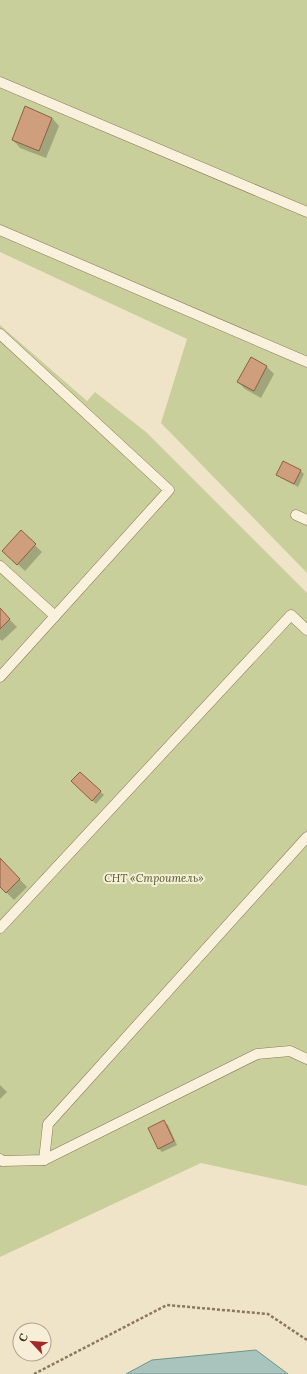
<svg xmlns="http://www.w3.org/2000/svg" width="307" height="1374" viewBox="0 0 307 1374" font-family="Lora,serif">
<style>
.green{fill:#c9cf9b}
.water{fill:#a9c4bc;stroke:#6f938a}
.shadow{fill:#0003}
.building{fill:#cf9f7d;stroke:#8d5f41}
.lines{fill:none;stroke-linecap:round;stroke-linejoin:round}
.lane-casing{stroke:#8d765c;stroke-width:11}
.path{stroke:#8d765c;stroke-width:2.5;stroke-dasharray:3 2;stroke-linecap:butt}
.lane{stroke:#faf1dc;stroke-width:10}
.labels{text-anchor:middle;stroke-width:4;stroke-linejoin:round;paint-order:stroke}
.park-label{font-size:11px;font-style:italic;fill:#4d5a26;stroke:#f7eed8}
</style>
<rect width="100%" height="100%" fill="#f0e4c8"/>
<!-- green -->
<g class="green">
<path d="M0,0h307v573l-146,-150 26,-84 -187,-87z"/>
<path d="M0,325l87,76 8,-9 51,40 161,161v593l-106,-23 -201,94z"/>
</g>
<!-- water -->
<path class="water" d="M256,1350l32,24h-162l26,-14z"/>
<!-- shadow -->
<g class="shadow">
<path d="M52,118l7,8 -13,32 -26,-10 -7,-8z"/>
<path d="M251,358l16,9 7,7 -13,24 -16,-9 -7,-7z"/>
<path d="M300,470l4,4 -6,13 -21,-12z"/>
<path d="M21,532l21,20 -17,19 -14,-13z"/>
<path d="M0,610l17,17 -15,14 -2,-2z"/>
<path d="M80,773l24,22 -8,9 -24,-23z"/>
<path d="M0,859l27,28 -13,13 -13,-13 -1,1z"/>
<path d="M0,1085l7,7 -7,7z"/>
<path d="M164,1122l4,3 9,20 -15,7 -4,-4z"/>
</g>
<!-- building -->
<g class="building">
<path d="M25,106l27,12 -13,33 -27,-11z"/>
<path d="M251,357l16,9 -13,25 -17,-9z"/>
<path d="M283,461l18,9 -7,14 -18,-9z"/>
<path d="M21,530l15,14 -19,21 -15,-14z"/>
<path d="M0,608l10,11 -10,10z"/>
<path d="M80,772l21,19 -9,10 -21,-20z"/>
<path d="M0,858l20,21 -14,14 -6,-6z"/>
<path d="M164,1120l10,21 -16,8 -10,-21z"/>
</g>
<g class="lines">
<!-- lane casing -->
<g class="lane-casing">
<g id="lane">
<path d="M0,82l307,130"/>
<path d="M0,230l307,132"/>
<path d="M0,334l169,156 -169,187"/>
<path d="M296,515l11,5"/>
<path d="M0,566l55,50"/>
<path d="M0,928l291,-313 16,15"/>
<path d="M0,1159l2,2 42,-1 213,-106 33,-3 17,8"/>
<path d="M44,1160l4,-36 259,-287"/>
</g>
</g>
<!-- path -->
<path class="path" d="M34,1374l133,-69 101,9 39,26"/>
<!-- lane -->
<use href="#lane" class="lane"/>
</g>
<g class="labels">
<!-- park labels -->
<g class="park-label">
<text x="154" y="882">СНТ «Строитель»</text>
</g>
</g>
<!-- north arrow -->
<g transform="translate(32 1342) rotate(296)"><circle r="19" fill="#f7eed8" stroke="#ada18e"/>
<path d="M0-3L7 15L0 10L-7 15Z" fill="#9e2a2b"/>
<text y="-6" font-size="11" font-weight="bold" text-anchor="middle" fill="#3d2e20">С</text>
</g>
</svg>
